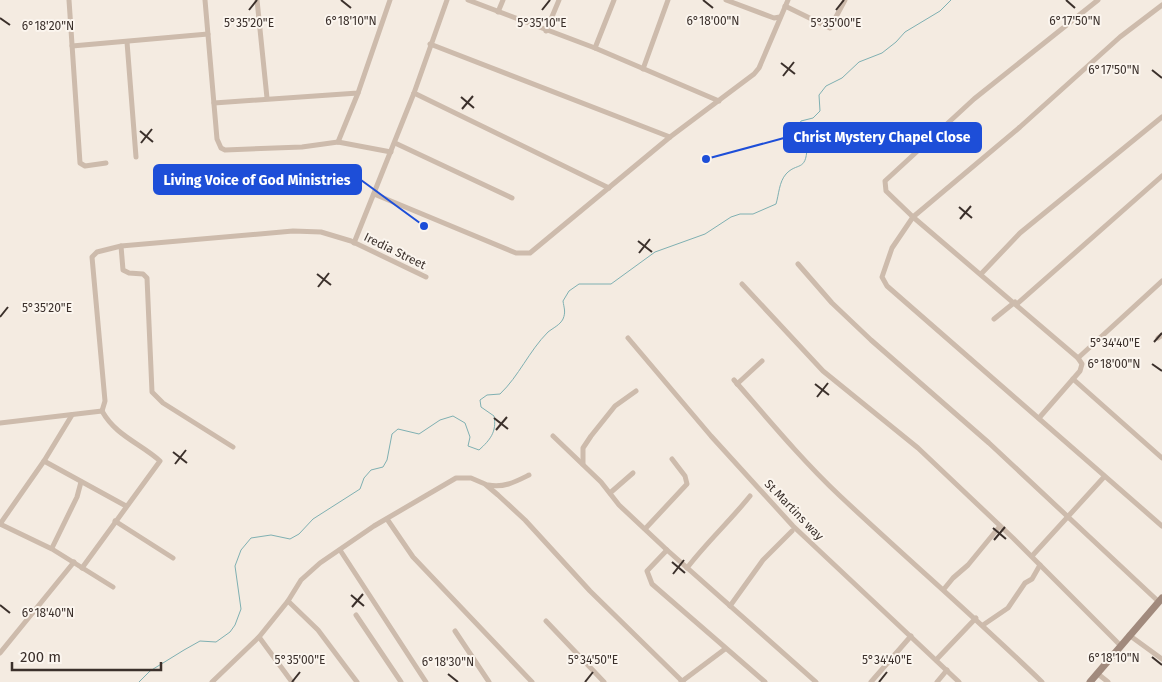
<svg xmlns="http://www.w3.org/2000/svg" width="1162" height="682" viewBox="0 0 1162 682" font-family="'Fira Sans',sans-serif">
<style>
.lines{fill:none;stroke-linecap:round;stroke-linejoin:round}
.stream{stroke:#7fb0b2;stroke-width:1}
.street{stroke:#cdbbac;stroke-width:5}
.secondary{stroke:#a18a7d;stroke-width:7}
.ticks{fill:none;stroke:#3b302b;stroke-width:2}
.labels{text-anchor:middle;stroke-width:4;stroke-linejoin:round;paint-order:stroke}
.street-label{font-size:12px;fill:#3b302b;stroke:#fbf5ee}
.ticks-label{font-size:12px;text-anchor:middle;fill:#3b302b;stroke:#fbf5ee;stroke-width:4;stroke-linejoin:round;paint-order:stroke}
.leader{fill:none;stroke:#1d4ed8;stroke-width:2}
.callout-dot{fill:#1d4ed8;stroke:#fbf5ee;stroke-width:2}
.callout{fill:#1d4ed8;stroke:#1d4ed8;stroke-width:2}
.callout-label{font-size:14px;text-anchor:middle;font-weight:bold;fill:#fff}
</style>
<rect width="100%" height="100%" fill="#f4ebe1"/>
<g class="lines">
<!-- stream -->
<path class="stream" d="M139,682l11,-11 34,-21 16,-9 16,1 14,-10 5,-7 6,-16 -6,-43 6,-16 10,-12 20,-3 19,4 9,-5 14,-15 47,-30 4,-11 7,-8 12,-3 4,-7 5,-26 6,-5 21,5 21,-14 13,-4 12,7 5,14 -2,9 11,4c11,-10 18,-18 15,-34l-13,-9 -1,-7 7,-5 13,-1c19,-18 29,-43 48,-62 5,-4 12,-7 15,-13 3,-7 1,-11 0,-18l6,-10 10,-7h32l44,-32 50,-18 26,-17 9,-3h13l23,-10c3,-10 3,-22 10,-30 11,-12 20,-2 21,-26l-9,-8 -3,-8 6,-11 12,-3 7,-7 -1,-16 7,-9 16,-8 17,-16 23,-9 14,-11 9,-10 35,-21 11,-11"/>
<!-- street -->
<g class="street">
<path d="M69,0l11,163 5,3 21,-3"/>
<path d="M205,0l12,139 4,9 4,2 77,-3 36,-5 53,10"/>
<path d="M257,0l10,98"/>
<path d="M468,0l127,48 124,53"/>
<path d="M726,0l48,18 6,-1"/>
<path d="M1162,5l-42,32 -100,90 -107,90 -21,31 -10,29 5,9 275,240"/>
<path d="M785,6l45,22 15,-28"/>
<path d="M498,12l5,-12"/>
<path d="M546,31l13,-31"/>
<path d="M127,42l9,115"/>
<path d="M430,44l240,93"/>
<path d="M72,46l136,-12"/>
<path d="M595,48l19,-48"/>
<path d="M643,69l25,-69"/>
<path d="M414,93l195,95"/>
<path d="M214,103l144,-10 32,-93"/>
<path d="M338,142l20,-49"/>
<path d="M395,143l117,55"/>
<path d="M374,194l142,59h14l140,-116 84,-63 5,-6 29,-68"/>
<path d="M354,243l60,-150 33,-93"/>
<path d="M121,246l2,24 6,3 14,1 4,4 5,114 11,11 70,44"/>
<path d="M798,264l34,39 39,37 118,103 170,159"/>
<path d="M981,274l39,-41 142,-116"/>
<path d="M742,284l81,87 95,77 95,90 107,107"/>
<path d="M1017,304l145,-128"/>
<path d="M994,319l21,-17"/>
<path d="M628,338l83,98 82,90 166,156"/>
<path d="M1158,338l4,-3"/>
<path d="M1078,358l84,-77"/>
<path d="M1073,379l89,79"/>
<path d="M734,380c34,39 67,79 105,115 67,63 137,123 203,187"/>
<path d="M737,384l25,-23"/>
<path d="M102,411l3,-10 -13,-144 5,-5 24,-6 172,-15 28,1 30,9 75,36"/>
<path d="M1039,418l41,-47 2,-7 -4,-6 -165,-141 -27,-26 -1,-10 89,-82 124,-99"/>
<path d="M0,423l102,-12"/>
<path d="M553,436l48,46 18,23 48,45 149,132"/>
<path d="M44,461l82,45"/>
<path d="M583,464v-16l8,-12 24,-30 21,-15"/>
<path d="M488,485c16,3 27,-3 41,-10"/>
<path d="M610,493l23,-20"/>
<path d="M387,519l26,38 119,125"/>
<path d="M115,521l58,37"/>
<path d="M0,524l44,-63 28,-46"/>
<path d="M0,524l52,25 61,38"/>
<path d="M645,529l42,-45 -2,-8 -13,-17"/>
<path d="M52,548l25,-51 4,-15"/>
<path d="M340,550l86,132"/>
<path d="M667,550l-20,21 5,13 113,98"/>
<path d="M1032,556l72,-79"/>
<path d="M82,568l78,-107c-20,-18 -44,-25 -58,-50"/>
<path d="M687,568c20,-26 43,-47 63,-72"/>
<path d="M944,589l9,-11 15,-13 32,-39"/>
<path d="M288,601l30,29 39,52"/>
<path d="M730,606l33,-46 29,-29"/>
<path d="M356,615l45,67"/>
<path d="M546,621l58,61"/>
<path d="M983,625l25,-17 17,-25 7,-4 8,-14"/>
<path d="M455,631l34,51"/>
<path d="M1129,635l33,24"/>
<path d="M259,637l33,45"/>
<path d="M0,653l74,-91"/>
<path d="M936,660l40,-42"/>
<path d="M1098,674l10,8"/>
<path d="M212,682l47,-45 29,-36 13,-21 19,-17 54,-37 82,-48h15l14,6 13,11 27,25 65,71 93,91"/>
<path d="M681,682l44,-33"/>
<path d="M871,682l40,-46"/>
<path d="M937,682l10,-12"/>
</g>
<!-- secondary -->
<path class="secondary" d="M1090,682l72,-84"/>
</g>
<!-- ticks -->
<path class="ticks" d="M341,0l10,8M703,0l10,8M1066,0l9,8M249,10l8,-10M542,10l8,-10M836,10l8,-10M0,18l10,7M781,63l14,11M1152,70l10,8M783,76l11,-14M461,97l13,11M462,109l11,-13M140,131l13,11M141,143l11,-14M959,207l13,11M960,219l11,-13M638,241l14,11M639,253l11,-14M317,274l14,11M318,287l11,-14M0,317l8,-10M1154,342l8,-9M1152,364l10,7M815,384l14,11M817,397l11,-14M494,418l14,11M496,430l11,-13M173,452l14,11M175,464l11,-14M993,528l13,11M994,540l11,-13M672,562l13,11M673,574l11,-14M351,595l13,11M0,605l10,8M352,607l11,-13M1152,657l10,8M448,674l10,8M292,682l8,-10M585,682l8,-10M879,682l8,-10"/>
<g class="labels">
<!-- street labels -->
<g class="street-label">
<text transform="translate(395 251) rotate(26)" y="4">Iredia Street</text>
<text transform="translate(794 510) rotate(46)" y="4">St Martins way</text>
</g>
</g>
<g class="ticks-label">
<text x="351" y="25">6°18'10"N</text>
<text x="713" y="25">6°18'00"N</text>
<text x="1075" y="25">6°17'50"N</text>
<text x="249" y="27">5°35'20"E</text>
<text x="542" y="27">5°35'10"E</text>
<text x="836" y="27">5°35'00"E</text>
<text x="48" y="30">6°18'20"N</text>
<text x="1114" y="74">6°17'50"N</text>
<text x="47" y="312">5°35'20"E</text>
<text x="1115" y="347">5°34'40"E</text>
<text x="1114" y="368">6°18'00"N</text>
<text x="48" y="617">6°18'40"N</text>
<text x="1114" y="662">6°18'10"N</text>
<text x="300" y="664">5°35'00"E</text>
<text x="593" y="664">5°34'50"E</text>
<text x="887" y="664">5°34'40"E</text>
<text x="448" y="666">6°18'30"N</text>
</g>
<!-- callouts -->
<path class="leader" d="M706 159L784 138M424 226L361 180"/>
<g class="callout-dot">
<circle cx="706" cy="159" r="5"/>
<circle cx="424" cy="226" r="5"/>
</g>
<g class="callout">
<rect x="784" y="123" width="197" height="29" rx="5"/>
<rect x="154" y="165" width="207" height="29" rx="5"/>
</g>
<g class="callout-label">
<text x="882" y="142">Christ Mystery Chapel Close</text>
<text x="257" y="185">Living Voice of God Ministries</text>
</g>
<!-- scale -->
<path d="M12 662v8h149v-8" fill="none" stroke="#3b302b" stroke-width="2.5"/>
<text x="20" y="662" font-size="15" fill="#3b302b" stroke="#fbf5ee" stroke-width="4" paint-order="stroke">200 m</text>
</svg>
